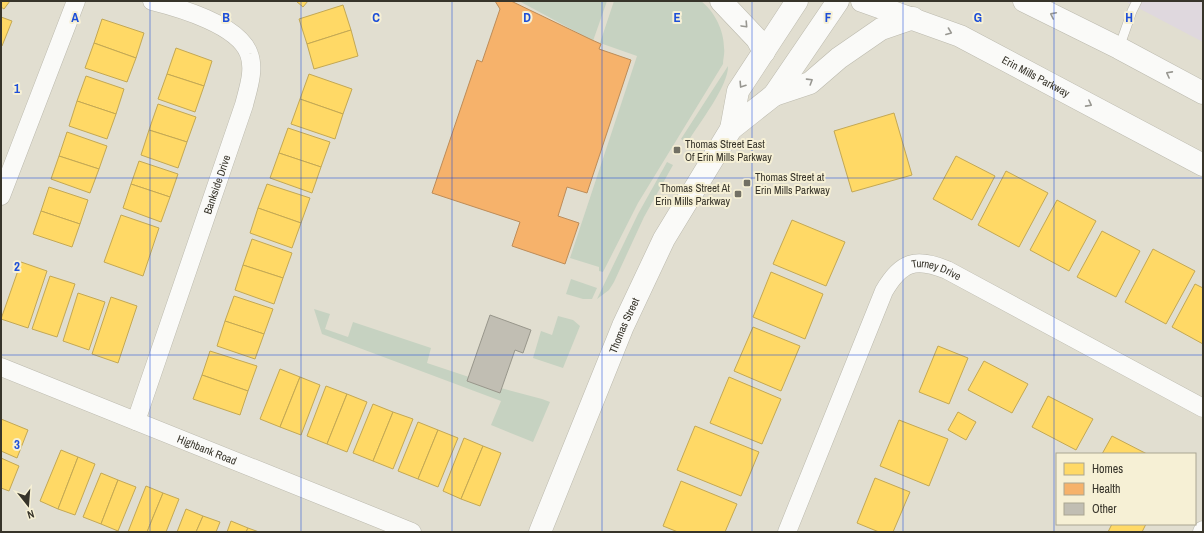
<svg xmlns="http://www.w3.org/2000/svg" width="1204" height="533" viewBox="0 0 1204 533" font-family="'Archivo Narrow',sans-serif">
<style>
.commercial{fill:#dfd8de}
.green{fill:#c6d2c1}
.homes{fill:#ffd966;stroke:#c3a854}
.health{fill:#f6b26b;stroke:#bd8c58}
.building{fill:#c1beb3;stroke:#98968b}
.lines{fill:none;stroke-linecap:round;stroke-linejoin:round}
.service-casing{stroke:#bbb9ad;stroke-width:10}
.minor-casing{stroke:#bbb9ad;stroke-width:19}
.tertiary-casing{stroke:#bbb9ad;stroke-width:23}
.primary-casing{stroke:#bbb9ad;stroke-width:23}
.service{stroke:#fafaf8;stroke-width:9}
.minor{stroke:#fafaf8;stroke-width:18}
.tertiary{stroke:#fafaf8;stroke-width:22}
.primary{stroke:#fafaf8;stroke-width:22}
.oneway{stroke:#989791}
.grid{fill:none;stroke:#1d4ed8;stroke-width:1;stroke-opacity:0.55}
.poi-dot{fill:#727064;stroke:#f6f0d5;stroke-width:1.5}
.labels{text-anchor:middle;stroke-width:4;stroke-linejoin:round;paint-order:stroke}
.street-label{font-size:11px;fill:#37342a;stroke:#f6f0d5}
.poi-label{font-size:11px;fill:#37342a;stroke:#f6f0d5;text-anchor:start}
.grid-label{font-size:13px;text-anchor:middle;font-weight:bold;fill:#1d4ed8;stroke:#f6f0d5;stroke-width:4;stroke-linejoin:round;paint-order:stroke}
</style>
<rect width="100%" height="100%" fill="#e1ded0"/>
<!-- commercial -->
<path class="commercial" d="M1125,1h78v41z"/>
<!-- green -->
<g class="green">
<path d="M519,1h88l-14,40z"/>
<path d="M614,1h87c14,11 23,30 23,47 1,5 -1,11 -1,16l-85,139 -35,69 -4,-1v-4l-29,-9 67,-202 -37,-13z"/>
<path d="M728,66c1,19 -30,59 -41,77l-6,-4z"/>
<path d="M667,162l6,3 -29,52 -30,65 -5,8 -12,9 41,-85z"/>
<path d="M571,279l26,9 -5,11h-9l-17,-5z"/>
<path d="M314,309l16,5 -5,15 23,8 5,-15 78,26 -4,15 42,14 -2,4 33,12 1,-5 41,11 8,3 -17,40 -42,-17 10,-24 -179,-67z"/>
<path d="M558,316l15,4 7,6 -17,42 -30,-10 8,-27 11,4z"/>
</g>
<!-- homes -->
<g class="homes">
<path d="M1,1h9l-6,8 -3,-2z"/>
<path d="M296,1h12l-5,6z"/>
<path d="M343,5l8,25 -44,14 -8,-25z"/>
<path d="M1,17l11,4 -10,25h-1z"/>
<path d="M102,19l42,14 -8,25 -42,-15z"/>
<path d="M351,30l7,26 -44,13 -7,-25z"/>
<path d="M94,43l42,15 -9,24 -42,-14z"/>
<path d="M176,48l36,13 -8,25 -37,-12z"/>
<path d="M167,74l37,12 -9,26 -37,-13z"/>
<path d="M309,74l43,15 -9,25 -43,-15z"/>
<path d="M86,76l38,13 -8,25 -39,-13z"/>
<path d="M300,99l43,15 -8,25 -44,-15z"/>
<path d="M77,101l39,13 -9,25 -38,-13z"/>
<path d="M158,104l38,13 -9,25 -38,-12z"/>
<path d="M894,113l18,62 -60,17 -18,-61z"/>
<path d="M288,128l42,14 -9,25 -42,-14z"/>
<path d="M149,130l38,12 -9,26 -37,-13z"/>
<path d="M67,132l40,14 -8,23 -40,-13z"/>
<path d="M279,153l42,14 -9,26 -42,-15z"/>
<path d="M59,156l40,13 -9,24 -39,-14z"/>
<path d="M956,156l39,20 -23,44 -39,-21z"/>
<path d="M139,161l39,13 -8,23 -39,-13z"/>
<path d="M1006,171l42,22 -29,54 -41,-22z"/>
<path d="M131,184l39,13 -9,25 -38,-14z"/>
<path d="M267,184l43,14 -9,25 -43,-15z"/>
<path d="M49,187l39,13 -8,24 -39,-13z"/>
<path d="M1057,200l39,21 -27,50 -39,-21z"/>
<path d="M258,208l43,15 -9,25 -42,-15z"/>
<path d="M41,211l39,13 -8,23 -39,-13z"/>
<path d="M121,215l38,13 -16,48 -39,-14z"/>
<path d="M792,220l53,22 -19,44 -53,-22z"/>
<path d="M1102,231l38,20 -24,46 -39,-20z"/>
<path d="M252,239l40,14 -9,25 -40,-13z"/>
<path d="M1153,249l42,22 -29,53 -41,-22z"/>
<path d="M21,262l26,9 -19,57 -27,-9z"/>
<path d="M243,265l40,13 -9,26 -39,-14z"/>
<path d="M771,272l52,22 -18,45 -52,-22z"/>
<path d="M50,276l25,8 -18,53 -25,-8z"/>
<path d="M1195,284l8,4v56l-31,-17z"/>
<path d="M78,293l27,9 -16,48 -26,-9z"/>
<path d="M234,296l39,13 -9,25 -39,-13z"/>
<path d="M111,297l26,9 -19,57 -26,-9z"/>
<path d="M225,321l39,13 -9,25 -38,-13z"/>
<path d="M753,327l47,19 -19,45 -47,-20z"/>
<path d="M938,346l30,12 -19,46 -30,-12z"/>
<path d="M210,351l47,15 -9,25 -46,-16z"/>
<path d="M984,361l44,23 -16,29 -44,-23z"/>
<path d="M280,369l20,8 -20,50 -20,-8z"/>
<path d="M202,375l46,16 -8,24 -47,-16z"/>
<path d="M300,377l20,8 -19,50 -21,-8z"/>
<path d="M729,377l52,22 -19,45 -52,-21z"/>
<path d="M326,386l21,8 -20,50 -20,-8z"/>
<path d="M347,394l20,8 -20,50 -20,-8z"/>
<path d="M1048,396l45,23 -17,31 -44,-23z"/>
<path d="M373,404l20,8 -20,49 -20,-8z"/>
<path d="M393,412l20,7 -20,50 -20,-8z"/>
<path d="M958,412l18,10 -10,18 -18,-10z"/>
<path d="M1,419l27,11 -11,28 -16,-7z"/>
<path d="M899,420l49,19 -19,47 -49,-20z"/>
<path d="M418,422l20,8 -20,49 -20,-8z"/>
<path d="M695,426l64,26 -18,44 -64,-26z"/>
<path d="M438,430l20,8 -20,49 -20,-8z"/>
<path d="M1112,436l35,18h-45z"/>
<path d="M464,438l19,8 -22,53 -18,-8z"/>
<path d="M483,446l18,7 -21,53 -19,-7z"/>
<path d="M61,450l17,7 -20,52 -18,-8z"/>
<path d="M78,457l17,7 -20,51 -17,-6z"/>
<path d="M1,458l18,8 -10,25 -8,-3z"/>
<path d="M101,473l17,7 -17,44 -18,-7z"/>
<path d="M875,478l35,14 -17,40h-14l-22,-9z"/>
<path d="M118,480l18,7 -18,44 -17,-7z"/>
<path d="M681,481l56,23 -12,28h-47l-15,-6z"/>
<path d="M146,486l17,7 -16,39h-19z"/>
<path d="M163,493l16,6 -13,33h-19z"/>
<path d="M186,509l17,7 -7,16h-19z"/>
<path d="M203,516l17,6 -4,10h-20z"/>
<path d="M231,521l17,7 -2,4h-19z"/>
<path d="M1112,524h34l-4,8h-34z"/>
<path d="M248,528l11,4h-13z"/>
</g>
<!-- health -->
<path class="health" d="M495,1h16l81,39 9,4 -2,5 32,11 -44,133 -20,-6 -9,29 21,7 -14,41 -53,-18 8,-24 -88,-29 45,-133 5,2 18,-53z"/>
<!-- building -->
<path class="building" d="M490,315l41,15 -8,23 -8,-3 -15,43 -33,-12z"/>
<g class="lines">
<!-- service casing -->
<g class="service-casing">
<path id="service" d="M1119,48l13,-37 5,-10"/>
</g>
<!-- minor casing -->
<g class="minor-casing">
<g id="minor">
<path d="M1,196l75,-195"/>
<path id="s1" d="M1,367l411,165"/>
<path id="s2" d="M136,421l108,-316c4,-16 11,-35 5,-51 -10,-29 -69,-46 -97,-53"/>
<path id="s3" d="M787,532l97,-241c17,-29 31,-34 63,-21l256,138"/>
<path d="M1202,532l1,-2"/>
</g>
</g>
<!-- tertiary casing -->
<g class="tertiary-casing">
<g id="tertiary">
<path d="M721,1l36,38 7,13"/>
<path d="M774,95l36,-12 29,-25 42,-29 32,-11"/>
<path d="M731,129l7,-38 59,-90"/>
<path id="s4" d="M540,532l83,-206 41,-87 67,-110 43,-34 64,-94"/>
</g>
</g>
<!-- primary casing -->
<g class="primary-casing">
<g id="primary">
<path id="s5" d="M862,1l98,35 243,129"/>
<path d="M1024,1l95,47 84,45"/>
</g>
</g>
<!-- service -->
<use href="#service" class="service"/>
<!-- minor -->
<use href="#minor" class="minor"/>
<!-- tertiary -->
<use href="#tertiary" class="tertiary"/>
<!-- primary -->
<use href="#primary" class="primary"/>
</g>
<!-- one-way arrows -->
<defs><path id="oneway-chevron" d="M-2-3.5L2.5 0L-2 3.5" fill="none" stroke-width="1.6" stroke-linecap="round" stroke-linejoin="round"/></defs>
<g class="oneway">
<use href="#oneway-chevron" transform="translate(1053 15) rotate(-154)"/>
<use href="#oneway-chevron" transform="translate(745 25) rotate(47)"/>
<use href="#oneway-chevron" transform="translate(949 32) rotate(21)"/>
<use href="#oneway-chevron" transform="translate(1169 74) rotate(-152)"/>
<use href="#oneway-chevron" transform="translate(810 81) rotate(-32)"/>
<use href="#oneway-chevron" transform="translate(742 85) rotate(123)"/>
<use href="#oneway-chevron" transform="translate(1089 104) rotate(28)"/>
</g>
<!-- grid -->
<path class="grid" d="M150,1v531M301,1v531M452,1v531M602,1v531M752,1v531M903,1v531M1054,1v531M1,178h1202M1,355h1202"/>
<!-- markers -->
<g class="poi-dot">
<rect x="673" y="146" width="8" height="8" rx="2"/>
<rect x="743" y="179" width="8" height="8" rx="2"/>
<rect x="734" y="190" width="8" height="8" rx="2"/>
</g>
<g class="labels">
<!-- street labels -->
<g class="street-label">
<text dy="4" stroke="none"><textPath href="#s5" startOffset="190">Erin Mills Parkway</textPath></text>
<text dy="4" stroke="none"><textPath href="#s2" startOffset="250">Bankside Drive</textPath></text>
<text dy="4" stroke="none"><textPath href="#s3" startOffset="325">Turney Drive</textPath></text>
<text dy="4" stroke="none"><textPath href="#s4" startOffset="223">Thomas Street</textPath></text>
<text dy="4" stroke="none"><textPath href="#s1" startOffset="222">Highbank Road</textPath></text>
</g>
<!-- poi labels -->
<g class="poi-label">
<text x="685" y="148">Thomas Street East<tspan x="685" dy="13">Of Erin Mills Parkway</tspan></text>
<text x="755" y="181">Thomas Street at<tspan x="755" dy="13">Erin Mills Parkway</tspan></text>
<text x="730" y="192" text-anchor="end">Thomas Street At<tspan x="730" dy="13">Erin Mills Parkway</tspan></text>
</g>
</g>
<g class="grid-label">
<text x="75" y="22">A</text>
<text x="226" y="22">B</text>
<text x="376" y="22">C</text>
<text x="527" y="22">D</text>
<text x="677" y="22">E</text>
<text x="828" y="22">F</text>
<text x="978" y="22">G</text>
<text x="1129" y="22">H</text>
<text x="17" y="93">1</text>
<text x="17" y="271">2</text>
<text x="17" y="449">3</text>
</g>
<!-- border -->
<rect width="1204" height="533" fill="none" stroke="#37342a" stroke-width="4"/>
<!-- legend -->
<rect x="1056" y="453" width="140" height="72" fill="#f6f0d5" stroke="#aaa591"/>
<rect x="1064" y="463" width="20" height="12" fill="#ffd966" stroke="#aaa591"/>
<text x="1092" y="473" font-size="12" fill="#37342a">Homes</text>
<rect x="1064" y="483" width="20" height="12" fill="#f6b26b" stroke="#aaa591"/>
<text x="1092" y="493" font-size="12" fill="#37342a">Health</text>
<rect x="1064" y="503" width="20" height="12" fill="#c1beb3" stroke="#aaa591"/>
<text x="1092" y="513" font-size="12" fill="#37342a">Other</text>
<!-- north arrow -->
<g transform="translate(28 505) rotate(163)" stroke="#f6f0d5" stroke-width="3" paint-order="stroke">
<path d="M0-3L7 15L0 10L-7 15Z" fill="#37342a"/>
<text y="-6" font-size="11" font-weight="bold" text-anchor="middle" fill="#37342a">N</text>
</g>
</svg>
